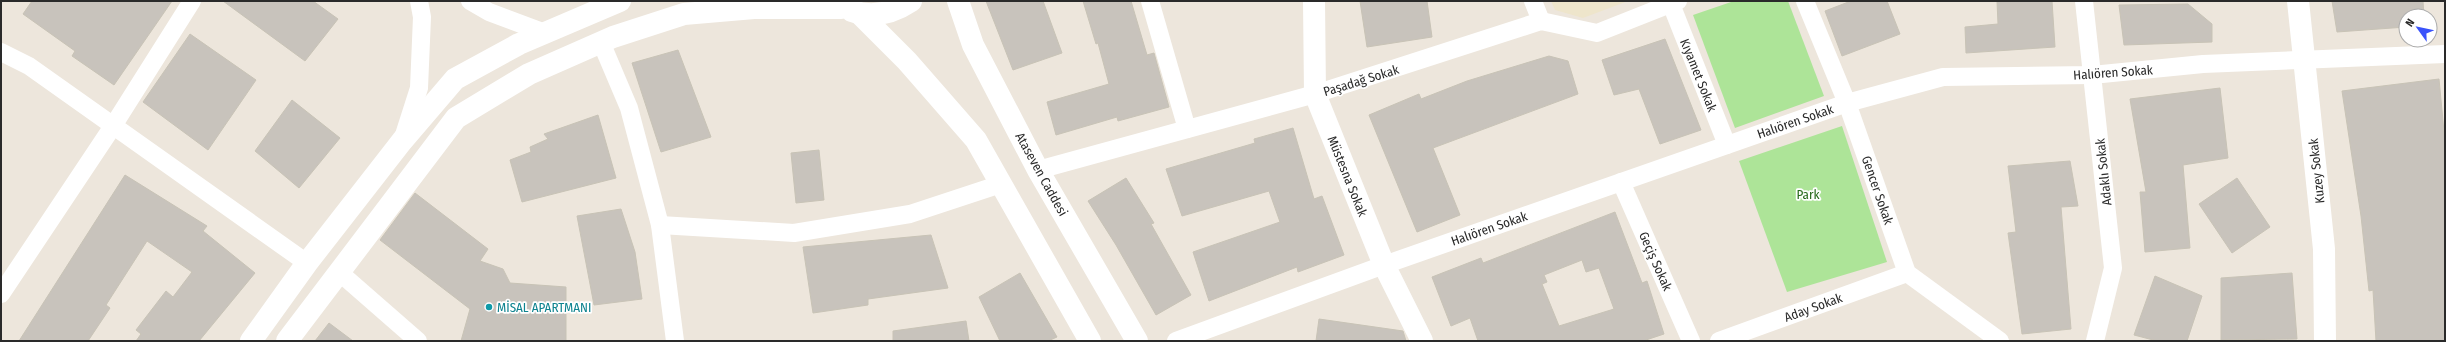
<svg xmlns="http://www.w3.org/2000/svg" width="2446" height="342" viewBox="0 0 2446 342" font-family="'Fira Sans Condensed',sans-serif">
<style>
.education{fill:#eee5cb}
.park{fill:#ade498}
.building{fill:#c8c3bc;stroke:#c8c3b6;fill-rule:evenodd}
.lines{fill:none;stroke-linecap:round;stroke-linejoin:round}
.minor{stroke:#fff;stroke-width:18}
.tertiary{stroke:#fff;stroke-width:22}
.secondary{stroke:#fff;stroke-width:22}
.culture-dot{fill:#0f9aa8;stroke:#fff;stroke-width:1.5}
.labels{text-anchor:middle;stroke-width:3.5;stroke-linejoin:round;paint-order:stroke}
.street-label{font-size:13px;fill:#2a2a2a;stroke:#fff}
.park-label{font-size:13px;fill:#256819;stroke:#fff}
.culture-label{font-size:13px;fill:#0d838f;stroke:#fff;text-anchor:start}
</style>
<rect width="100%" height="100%" fill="#ede6dc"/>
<!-- education -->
<path class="education" d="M1551,1h77l-45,17 -28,-8z"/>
<!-- park -->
<g class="park">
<path d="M1734,1h54l36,95 -89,32 -42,-113z"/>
<path d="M1842,126l45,136 -100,30 -48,-131z"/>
</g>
<!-- building -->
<g class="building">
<path d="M32,1h140l-58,84 -42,-29 3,-5 -52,-37z"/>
<path d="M223,1h90l25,18 -33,42z"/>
<path d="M986,1h57l19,52 -49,17z"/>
<path d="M1083,1h48l16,54 7,-2 15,54 -51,14 -1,-4 -61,18 -9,-33 62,-18 -11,-41 -2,1z"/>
<path d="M1360,1h67l5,36 -65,10z"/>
<path d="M1851,1h36l13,33 -58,22 -17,-45z"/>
<path d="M1997,1h55l3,46 -89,6 -1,-26 33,-3z"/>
<path d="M2332,1h91l1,15h-18v11l-69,5z"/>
<path d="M2188,4l24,20v18l-88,3 -5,-40z"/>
<path d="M190,34l66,46 -48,70 -65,-48z"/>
<path d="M1665,39l36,91 -41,14 -21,-55 -25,6 -12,-35z"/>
<path d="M678,50l33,87 -50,15 -29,-89z"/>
<path d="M1549,56l19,5 10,33 -145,54 27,67 -43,17 -48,-117 50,-21 2,5 46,-18z"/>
<path d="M2439,79l6,63v199h-69l-3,-51 -4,1 -8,-75 -19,-125z"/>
<path d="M2220,88l8,70 -45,7 7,83 -45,4 -5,-60h6l-16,-93z"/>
<path d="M292,100l48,38 -41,50 -44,-37z"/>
<path d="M598,115l18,63 -94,24 -12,-42 21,-8 -1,-5 18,-8 -4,-5z"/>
<path d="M1293,128l21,71 8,-3 22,59 -46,17 -1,-5 -88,34 -16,-49 87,-30 -11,-31 -87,25 -16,-47 89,-26 -1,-4z"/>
<path d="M819,150l5,50 -28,3 -5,-50z"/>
<path d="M2070,161l8,45 -17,1 10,122 -49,5 -14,-101 8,-1 -8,-66z"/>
<path d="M125,175l82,51 -4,5 52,42 -56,68h-63l5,-7 -5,-4 30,-39 7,6 19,-25 -45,-31 -41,64 4,3 -22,33h-69z"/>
<path d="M1126,178l28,45 -3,1 40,71 -35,20 -40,-70 -28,-44z"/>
<path d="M2237,178l33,49 -38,26 -33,-49z"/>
<path d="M415,193l73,56 -8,12 23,8 7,14 56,4v54h-105l9,-32 -90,-69z"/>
<path d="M621,209l14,43 7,47 -48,6 -17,-89z"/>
<path d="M1615,212l27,71 5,-2 17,53 -21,7h-165l-8,-23 -19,8 -19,-49 49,-19 2,5zM1582,260l4,12 13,-4 15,41 -55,17 -17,-42 5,-2 -3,-7z"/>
<path d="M931,235l17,53 -80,11v6l-55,8 -10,-66z"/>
<path d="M1020,273l37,64 -9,4h-48l-21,-44z"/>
<path d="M2292,273l5,66 -76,1v-62z"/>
<path d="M2155,276l47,20 -15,45h-30l-23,-6z"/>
<path d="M1319,319l84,12 3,10h-90z"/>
<path d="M966,321l3,20h-76v-10z"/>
<path d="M329,323l24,18h-38z"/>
</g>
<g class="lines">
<!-- minor -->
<g class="minor">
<path d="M470,1l19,11 56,21"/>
<path d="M1150,1l37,128"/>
<path d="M1533,1l8,20"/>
<path d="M1805,1l42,102 60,170 93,68"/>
<path d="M2084,1l29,267 -18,73"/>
<path d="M1671,4l56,141"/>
<path d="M601,42l28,66 31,117 15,116"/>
<path d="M1,52l28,14 278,197"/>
<path d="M403,138l16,-50 3,-71 -3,-16"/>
<path d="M1038,170l277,-76 226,-73 56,12 81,-32"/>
<path d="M1621,182l70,159"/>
<path d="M660,225l134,8 116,-19 91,-30"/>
<path d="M339,272l79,69"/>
<path d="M1,294l112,-168 79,-125"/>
<path d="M1176,341l208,-76 463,-162 96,-26 149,-2 111,-11 242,-10"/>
<path d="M1719,341l188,-68"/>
</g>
<!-- tertiary -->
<g class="tertiary">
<path d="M1314,1l1,93 69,171 38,76"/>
<path d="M2298,1l26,248 1,92"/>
</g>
<!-- secondary -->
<g class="secondary">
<path d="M958,1l15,44 65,125 99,171"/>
<path d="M852,11c21,7 41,2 59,-10"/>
<path d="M860,14l47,47 69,79 114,201"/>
<path d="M251,341l56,-78 95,-122 53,-62 64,-35 101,-43"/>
<path d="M287,341l169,-223 73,-44 84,-37 71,-23 70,-6h87"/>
</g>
</g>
<!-- markers -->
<circle class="culture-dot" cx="489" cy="307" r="4"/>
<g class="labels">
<!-- street labels -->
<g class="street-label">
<text transform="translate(2113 72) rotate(-4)" y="5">Halıören Sokak</text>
<text transform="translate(1699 75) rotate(68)" y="5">Kıyamet Sokak</text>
<text transform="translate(1361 80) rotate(-17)" y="5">Paşadağ Sokak</text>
<text transform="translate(1795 121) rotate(-19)" y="5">Halıören Sokak</text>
<text transform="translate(2316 171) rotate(-96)" y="5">Kuzey Sokak</text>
<text transform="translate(2103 172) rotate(-96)" y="5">Adaklı Sokak</text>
<text transform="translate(1042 174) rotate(61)" y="5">Ataseven Caddesi</text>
<text transform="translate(1348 176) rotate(68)" y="5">Müstesna Sokak</text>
<text transform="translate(1878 190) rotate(71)" y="5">Gencer Sokak</text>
<text transform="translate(1489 228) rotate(-19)" y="5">Halıören Sokak</text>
<text transform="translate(1656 261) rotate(66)" y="5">Geçiş Sokak</text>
<text transform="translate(1813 307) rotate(-20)" y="5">Aday Sokak</text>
</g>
<!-- park labels -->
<g class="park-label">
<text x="1808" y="199">Park</text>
</g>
<!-- culture labels -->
<g class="culture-label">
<text x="497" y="312">MİSAL APARTMANI</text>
</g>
</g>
<!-- border -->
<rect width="2446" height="342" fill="none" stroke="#2a2a2a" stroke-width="4"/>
<!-- north arrow -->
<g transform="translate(2418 28) rotate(303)"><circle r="19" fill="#ffffff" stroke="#aaaaaa"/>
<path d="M0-3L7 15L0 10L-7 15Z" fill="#3a53fb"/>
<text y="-6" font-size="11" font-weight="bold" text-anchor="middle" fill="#2a2a2a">N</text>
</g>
</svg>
